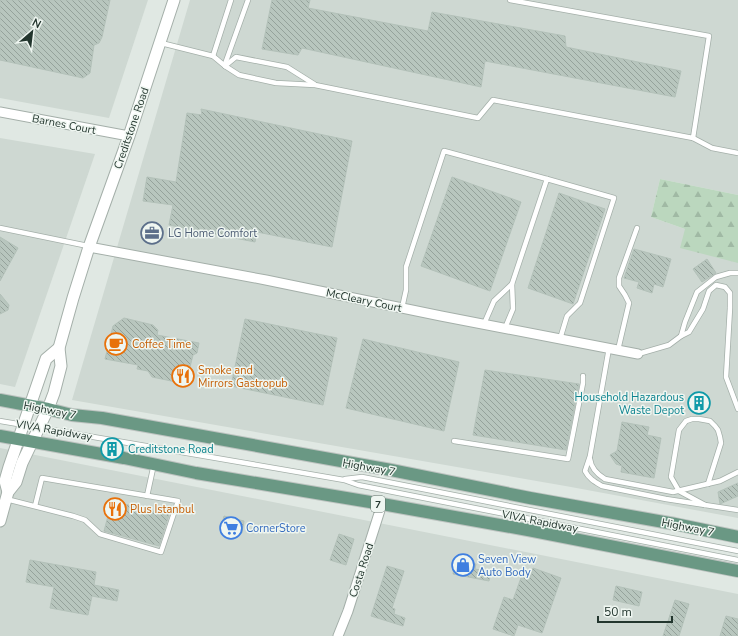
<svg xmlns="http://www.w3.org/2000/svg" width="738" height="636" viewBox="0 0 738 636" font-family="'Nunito Sans',sans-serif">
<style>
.built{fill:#ced8d2}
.forest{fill:url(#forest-firs)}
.building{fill:url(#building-back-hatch);stroke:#b3c1b9}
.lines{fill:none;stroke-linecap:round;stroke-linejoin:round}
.service-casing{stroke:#a4afa9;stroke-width:6}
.minor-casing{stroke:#a4afa9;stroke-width:11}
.tertiary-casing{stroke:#a4afa9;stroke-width:13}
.primary-casing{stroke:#bdc3c0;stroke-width:14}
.service{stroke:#fff;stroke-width:4.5}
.minor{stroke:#fff;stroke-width:9}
.tertiary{stroke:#fff;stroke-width:11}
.primary{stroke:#6a9884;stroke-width:12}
.labels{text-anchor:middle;stroke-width:3;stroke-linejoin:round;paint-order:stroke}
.shield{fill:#eff6f1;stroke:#607068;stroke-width:1}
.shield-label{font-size:10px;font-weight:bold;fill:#23362e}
.street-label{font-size:11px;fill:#23362e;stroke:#eff6f1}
.service-label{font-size:11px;fill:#4e5e75;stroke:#eff6f1;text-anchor:start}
.food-label{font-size:11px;fill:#c56008;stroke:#eff6f1;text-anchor:start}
.culture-label{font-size:11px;fill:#0d838f;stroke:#eff6f1;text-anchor:end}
.shop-label{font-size:11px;fill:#366cbe;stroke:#eff6f1;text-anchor:start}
</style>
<defs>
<pattern id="forest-firs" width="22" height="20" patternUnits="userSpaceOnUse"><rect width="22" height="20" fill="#bbd7be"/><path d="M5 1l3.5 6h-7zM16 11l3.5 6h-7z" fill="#a0b9a4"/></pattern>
<pattern id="building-back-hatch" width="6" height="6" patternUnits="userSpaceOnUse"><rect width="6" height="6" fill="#b8c6be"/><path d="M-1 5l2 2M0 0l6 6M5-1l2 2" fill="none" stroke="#95a29b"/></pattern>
</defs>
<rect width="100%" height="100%" fill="#e0e8e3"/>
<!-- built -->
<g class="built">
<path d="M0,0h148l-39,118 -109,-20z"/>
<path d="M190,0h548v195l-78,-16 -9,38 34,12 53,29v260l-167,-31 -499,-87z"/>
<path d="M0,138l95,16 -80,233 -15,-3z"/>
<path d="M0,448l738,146v42h-738z"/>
</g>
<!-- forest -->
<path class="forest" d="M660,179l78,16v68l-58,-15 5,-19 -34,-12z"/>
<!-- building -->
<g class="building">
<path d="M0,0h110l-8,37 -3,6 -5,2 -4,28 -7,5 -83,-18z"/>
<path d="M272,0h38l-2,8 120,23 4,-19 133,24 1,11 115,24 -6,26 -190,-36 -4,26 -179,-39 -4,7 -36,-6z"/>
<path d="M201,109l151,32 -20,106 -75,-15 -2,10 -86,-17 4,-20 -30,-4 4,-24 29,5 11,-69 15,2z"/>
<path d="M452,177l69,25 -31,89 -69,-25z"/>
<path d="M559,193l46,16 -32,95 -45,-16z"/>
<path d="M0,237l18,11 -18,33z"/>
<path d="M634,249l37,10 -8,28 -9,-3 -2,9 -15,-5 2,-6 -15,-4z"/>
<path d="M707,259l9,14 -14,9 -9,-13z"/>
<path d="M0,294l9,11 -1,5 -8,4z"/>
<path d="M124,318l29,7 5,5 -1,5 42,8 -2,10 -4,2 -3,12 3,4 -2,5 -10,7 -29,-6 -4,-6 -11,-2 1,-4 -33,-6 8,-33z"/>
<path d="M245,319l92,19 -14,67 -92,-19z"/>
<path d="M363,339l96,23 -15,69 -98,-23z"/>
<path d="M485,370l94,14 -13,66 -93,-15z"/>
<path d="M693,398l13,3 -2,7 -12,-2z"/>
<path d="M622,422l27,5 -2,8 14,3 -7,40 -33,-6 1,-6 -6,-2 -6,-9 7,-4z"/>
<path d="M738,483v13l-18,8 -2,-12z"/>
<path d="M112,501l57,14 -10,31 -55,-15z"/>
<path d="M224,516l20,5 -2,12 -21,-4z"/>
<path d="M339,534l15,5 -8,26 -16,-5z"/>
<path d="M30,560l66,12 -2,13 25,5 -2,11 -25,-5 -4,19 -38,-7 4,-21 -28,-5z"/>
<path d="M455,561l21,3 -1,5 16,3 -2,9 -36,-7z"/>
<path d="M387,566l17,5 -12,37 3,1 -1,5 11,4 -2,8 -32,-10z"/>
<path d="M533,568l28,10 -19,55 -24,-8 -4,11 -21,-7 11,-32 9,3 9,-25 8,3z"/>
<path d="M616,586l26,6 -3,14 -26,-6z"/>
<path d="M675,600l14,4 -10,32h-16z"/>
<path d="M726,616l12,3v17h-18z"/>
</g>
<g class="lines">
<!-- service casing -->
<g class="service-casing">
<g id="service">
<path d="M161,43l52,13 12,10 14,9 37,8 39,2 163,33 15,-18 200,38 16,-102 -199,-36"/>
<path d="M213,56l18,-56"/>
<path d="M225,64l23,-64"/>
<path d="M225,66l11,-9 51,10 27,17"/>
<path d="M693,138l19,10 26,5"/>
<path d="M0,228l88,18"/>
<path d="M402,308l4,-18v-23l38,-116 103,28"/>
<path d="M484,324l10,-23 18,-17"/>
<path d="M505,328l8,-19 -1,-25 35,-105 67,19 -34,105 -13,13 -7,23"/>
<path d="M681,336l4,-14 12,-30 19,-15 14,-4h8"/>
<path d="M609,348l-19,108 -5,15c4,8 10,11 17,15l64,13 39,6"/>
<path d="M618,350l11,-47 -4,-8 -6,-9v-8l18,-50"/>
<path d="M638,354l31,-9 12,-9 8,-4 14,-23 6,-18 7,-6 9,2 5,6v15l-4,69 12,32"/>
<path d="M0,421l344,59 14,5 380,75"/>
<path d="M454,441l114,18 15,-76v-7"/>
<path d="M590,459c1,9 7,15 15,20l68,13 47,-11 18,-9"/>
<path d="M345,479l17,-2 376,74"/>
<path d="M708,484l13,-41 -1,-6 -2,-7 -3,-4 -5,-5 -11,-2h-7l-6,2 -7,9 -8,47 8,14 26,14 33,5"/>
<path d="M147,496l7,-32"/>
<path d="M6,499l67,17 12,4 15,14 61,18 17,-51 -136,-23 -7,28"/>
</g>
</g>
<!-- minor casing -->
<g class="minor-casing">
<g id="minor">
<path d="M0,112l129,24"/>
<path d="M89,247l177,33 175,36 197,38"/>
<path d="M338,636l10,-25 34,-107"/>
</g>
</g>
<!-- tertiary casing -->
<g class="tertiary-casing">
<g id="tertiary">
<path d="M8,492l-3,-11 4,-14 37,-108 13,-11"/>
<path d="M0,521l8,-29 8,-10 6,-19 26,-54 6,-16 7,-27 -2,-18 14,-50 16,-51 40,-111 45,-136"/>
</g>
</g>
<!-- primary casing -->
<g class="primary-casing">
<g id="primary">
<path d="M0,400l48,9 24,6 30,3 289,52 139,28 145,26 63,13"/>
<path d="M0,436l124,22 72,15 186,31 146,26 210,41"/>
</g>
</g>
<!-- service -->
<use href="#service" class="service"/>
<!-- minor -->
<use href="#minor" class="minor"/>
<!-- tertiary -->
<use href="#tertiary" class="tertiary"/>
<!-- primary -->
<use href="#primary" class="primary"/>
</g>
<!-- icons -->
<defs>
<g id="office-ring" transform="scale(1.15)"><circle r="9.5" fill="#eff6f1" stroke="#5c6f8a" stroke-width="1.5"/><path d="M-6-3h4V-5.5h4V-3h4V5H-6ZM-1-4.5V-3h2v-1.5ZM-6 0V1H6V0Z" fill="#5c6f8a"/></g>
<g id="cafe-ring" transform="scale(1.15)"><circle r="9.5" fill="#eff6f1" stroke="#e8710a" stroke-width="1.5"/><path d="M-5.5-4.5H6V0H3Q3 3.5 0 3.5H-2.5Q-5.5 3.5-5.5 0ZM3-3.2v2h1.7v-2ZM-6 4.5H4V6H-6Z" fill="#e8710a"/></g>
<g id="restaurant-ring" transform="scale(1.15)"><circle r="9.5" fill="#eff6f1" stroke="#e8710a" stroke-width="1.5"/><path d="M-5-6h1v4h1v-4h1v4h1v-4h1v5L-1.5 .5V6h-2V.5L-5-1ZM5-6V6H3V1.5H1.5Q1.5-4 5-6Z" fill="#e8710a"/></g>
<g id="building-ring" transform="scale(1.15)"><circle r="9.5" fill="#eff6f1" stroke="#0f9aa8" stroke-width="1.5"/><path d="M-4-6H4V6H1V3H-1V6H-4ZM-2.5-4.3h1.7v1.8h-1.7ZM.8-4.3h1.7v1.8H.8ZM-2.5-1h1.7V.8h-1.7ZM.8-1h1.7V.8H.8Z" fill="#0f9aa8"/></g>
<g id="supermarket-ring" transform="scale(1.15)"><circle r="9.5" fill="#eff6f1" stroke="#3f7fe0" stroke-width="1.5"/><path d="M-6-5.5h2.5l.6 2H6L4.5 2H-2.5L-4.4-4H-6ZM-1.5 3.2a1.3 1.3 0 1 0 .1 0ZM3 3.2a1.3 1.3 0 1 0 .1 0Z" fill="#3f7fe0"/></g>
<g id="shop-ring" transform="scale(1.15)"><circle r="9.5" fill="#eff6f1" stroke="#3f7fe0" stroke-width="1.5"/><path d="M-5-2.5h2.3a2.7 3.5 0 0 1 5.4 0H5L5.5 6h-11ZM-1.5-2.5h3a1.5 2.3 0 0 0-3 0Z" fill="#3f7fe0"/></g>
</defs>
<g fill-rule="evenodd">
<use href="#office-ring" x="152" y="233"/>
<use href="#cafe-ring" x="116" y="344"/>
<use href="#restaurant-ring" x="183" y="376"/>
<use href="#building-ring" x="699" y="403"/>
<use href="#building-ring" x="112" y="449"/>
<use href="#restaurant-ring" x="115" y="509"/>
<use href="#supermarket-ring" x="231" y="528"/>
<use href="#shop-ring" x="463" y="565"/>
</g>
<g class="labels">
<!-- shield labels -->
<rect class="shield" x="371" y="496" width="14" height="16" rx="3"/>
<g class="shield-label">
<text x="378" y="508">7</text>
</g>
<!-- street labels -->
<g class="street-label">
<text transform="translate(64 124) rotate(11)" y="4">Barnes Court</text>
<text transform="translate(131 128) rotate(-71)" y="4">Creditstone Road</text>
<text transform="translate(364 300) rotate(12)" y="4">McCleary Court</text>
<text transform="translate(50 410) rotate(11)" y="4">Highway 7</text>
<text transform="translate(54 430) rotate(10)" y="4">VIVA Rapidway</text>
<text transform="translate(369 467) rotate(10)" y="4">Highway 7</text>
<text transform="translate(540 521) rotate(11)" y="4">VIVA Rapidway</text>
<text transform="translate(688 527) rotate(11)" y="4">Highway 7</text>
<text transform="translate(361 570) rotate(-72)" y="4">Costa Road</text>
</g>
<!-- service labels -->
<g class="service-label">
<text x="168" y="237">LG Home Comfort</text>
</g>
<!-- food labels -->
<g class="food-label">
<text x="132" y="348">Coffee Time</text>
<text x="198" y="374">Smoke and<tspan x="198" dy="13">Mirrors Gastropub</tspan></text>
<text x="130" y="513">Plus Istanbul</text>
</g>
<!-- culture labels -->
<g class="culture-label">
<text x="684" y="401">Household Hazardous<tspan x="684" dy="13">Waste Depot</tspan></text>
<text x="128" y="453" text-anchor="start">Creditstone Road</text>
</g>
<!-- shop labels -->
<g class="shop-label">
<text x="246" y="532">CornerStore</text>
<text x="478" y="563">Seven View<tspan x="478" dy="13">Auto Body</tspan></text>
</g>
</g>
<!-- north arrow -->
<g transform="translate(32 32) rotate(28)" stroke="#eff6f1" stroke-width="3" paint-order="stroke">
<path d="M0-3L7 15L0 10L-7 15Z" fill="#23362e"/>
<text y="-6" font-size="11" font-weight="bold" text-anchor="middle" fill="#23362e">N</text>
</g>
<!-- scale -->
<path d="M598 616v6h74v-6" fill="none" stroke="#23362e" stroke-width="2"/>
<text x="604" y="616" font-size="12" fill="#23362e" stroke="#eff6f1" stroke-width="3" paint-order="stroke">50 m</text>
</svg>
